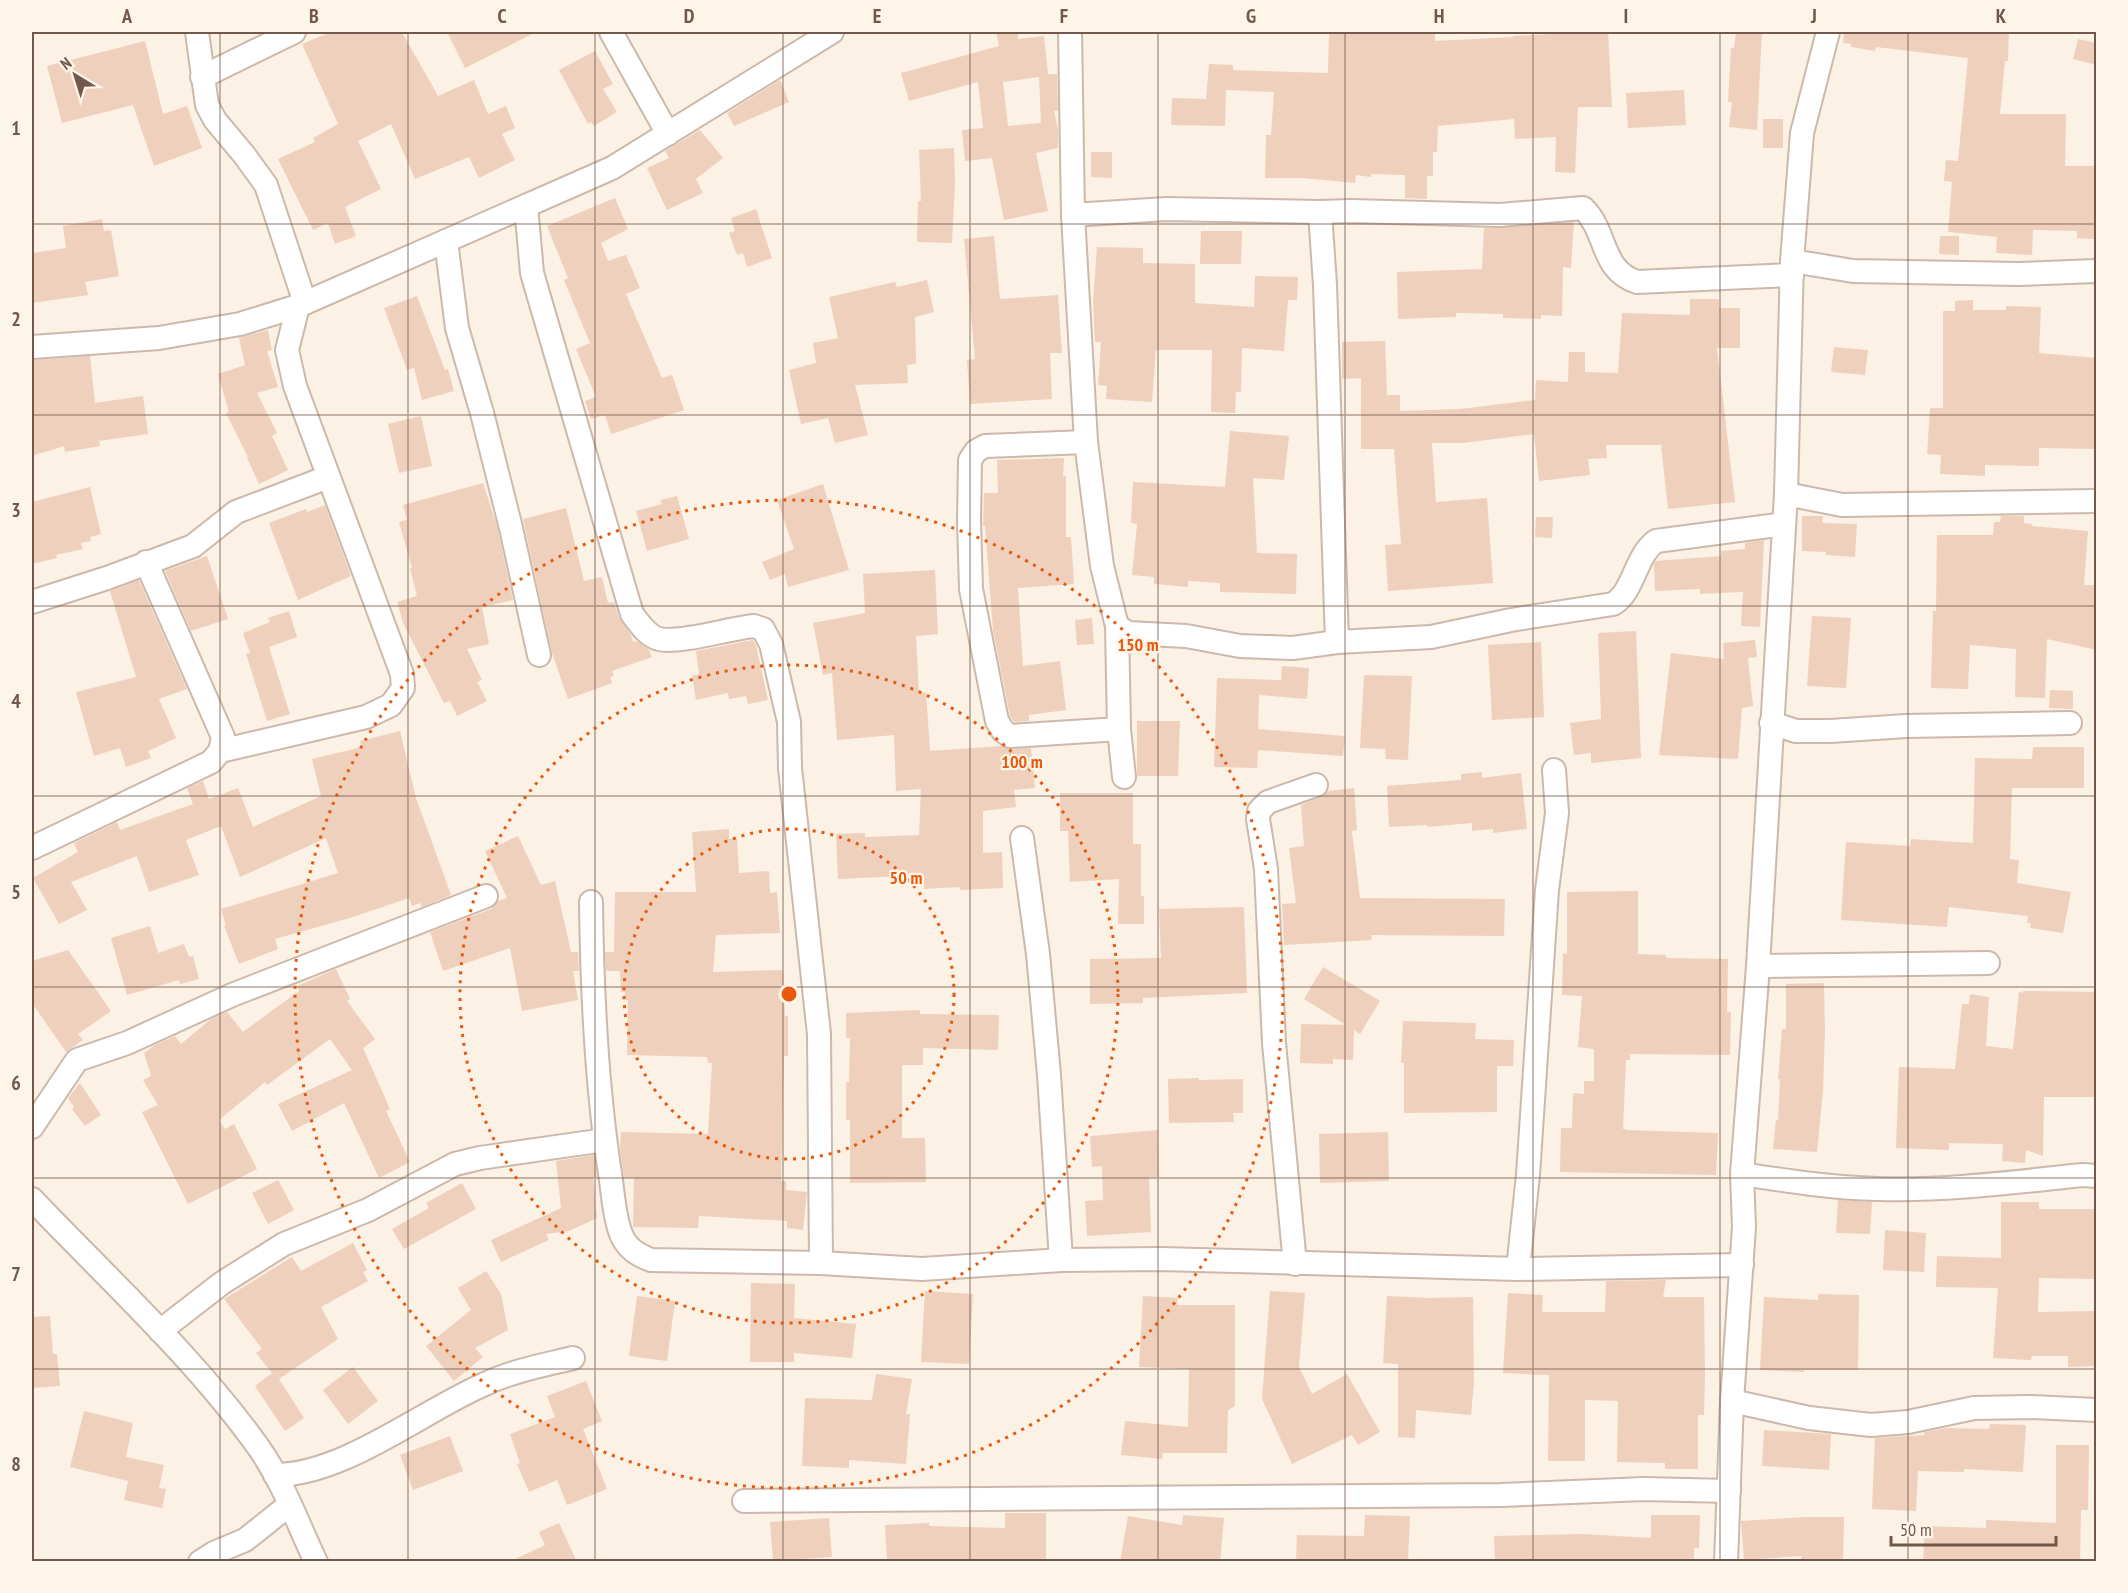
<svg xmlns="http://www.w3.org/2000/svg" width="2128" height="1593" viewBox="0 0 2128 1593" font-family="'PT Sans Narrow',sans-serif">
<style>
.building{fill:#efd0bd;fill-rule:evenodd}
.lines{fill:none;stroke-linecap:round;stroke-linejoin:round}
.minor-casing{stroke:#ccb9ab;stroke-width:26}
.minor{stroke:#fff;stroke-width:22}
.grid{fill:none;stroke:#72584b;stroke-width:1.5;stroke-opacity:0.55}
.ring{fill:none;stroke:#e8590c;stroke-width:3;stroke-dasharray:3 6}
.centre{fill:#e8590c;stroke:#fef5e9;stroke-width:3}
.ring-label{font-size:18px;text-anchor:middle;font-weight:bold;fill:#e8590c;stroke:#fef5e9;stroke-width:4.5;stroke-linejoin:round;paint-order:stroke}
.neatline{fill:none;stroke:#72584b;stroke-width:2}
.grid-label{font-size:20px;text-anchor:middle;font-weight:bold;fill:#72584b}
</style>
<rect width="100%" height="100%" fill="#fbf1e4"/>
<!-- building -->
<g class="building">
<path d="M331,32h71l36,64 36,-16 14,34 18,-8 9,22 -13,6 13,26 -36,18 -10,-21 -54,22 -24,-55 -33,17 23,48 -36,18 11,29 -21,8 -7,-21 -15,7 -35,-71 37,-17 -2,-4 25,-14 -36,-80z"/>
<path d="M447,32h89l-71,36z"/>
<path d="M996,32h22v7l26,-3 4,38h9l1,37h-4l4,18v19l-22,5 12,58 -44,9 -12,-62 -27,3 -3,-31 21,-2 -5,-46 -69,19 -8,-28 98,-27zM1039,77l2,46 -33,3 -5,-44z"/>
<path d="M1329,32h106v9l78,-4v-1l56,-3v-1h39l4,75h-34l-3,66 -20,-1 1,-35 -41,2 -1,-20 -76,7 -1,26h-4v24h-6v23l-22,-1v-23l-34,-1v3l-15,-2 -1,8 -52,-5h-38l1,-43h5l3,-43 -48,-2 -1,36 -54,-1 1,-27 34,1 3,-35 24,1v5l95,3z"/>
<path d="M1736,32h26l-5,98 -28,-3 3,-25h-4l3,-54h3z"/>
<path d="M1844,32h165l-1,29h-3l-5,53h66l-1,52h32v66h-3v7l-17,-1v-7l-44,-1 -1,25 -36,-2 1,-16 -49,-5 4,-50 -8,-1 2,-21 12,1 10,-103 -92,-11 -1,4 -24,-4v-3l-8,-1z"/>
<path d="M2078,39l19,4v22l-24,-6z"/>
<path d="M145,41l18,73 24,-8 15,42 -48,18 -21,-61 -71,18 -15,-57z"/>
<path d="M595,51l18,33 -10,5 14,23 -23,14 -3,-4 -3,2 -29,-54z"/>
<path d="M780,80l9,22 -55,24 -7,-13z"/>
<path d="M1684,90l2,35 -58,3 -2,-35z"/>
<rect x="1763" y="119" width="20" height="29"/>
<path d="M700,130l23,28 -27,21 7,14 -36,17 -20,-42 22,-10 -4,-7z"/>
<path d="M954,148l1,36 -3,59 -35,-1 1,-41h3l-2,-51z"/>
<path d="M1091,152h21v26l-21,-1z"/>
<path d="M615,198l13,31 -27,14 7,18 18,-6 14,33 -14,6 36,84 10,-3 12,35 -73,24 -6,-19 -14,4 -6,-18 11,-4 -20,-48 14,-6 -26,-63 4,-2 -21,-52z"/>
<path d="M756,209l16,49 -25,9 -4,-14 -6,2 -8,-22 6,-2 -4,-13z"/>
<path d="M102,219l2,12 7,-1 8,46 -34,6 3,13 -56,8v-50l34,-5 -3,-22z"/>
<path d="M1574,222l-3,46 -8,-1 -1,49 -21,-1v4l-38,-1v-4l-47,-1v4l-58,2 -1,-47 85,-3 2,-41z"/>
<path d="M1201,231h41l-1,33h-41z"/>
<path d="M994,236l6,63 58,-4 4,58h-12l2,46 -82,5 -3,-44 8,-1 -11,-120z"/>
<path d="M1940,236h19v19l-20,-1z"/>
<path d="M1097,247l46,1v15l52,1v39l59,4 1,-31 43,1 -1,23h-9l-4,51 -42,-3 -1,44h-5l-1,21 -24,-1 1,-62h-56l-4,52 -46,-3 1,-13 -9,-1 3,-43h-6l-2,-40z"/>
<path d="M927,280l7,32 -19,5 1,47 -9,1 1,18 -53,2 13,50 -33,8 -7,-25 -27,6 -12,-54 27,-7 -3,-20 25,-5 -9,-41 66,-15 2,5z"/>
<path d="M417,296l28,74 3,-1 6,22 -32,9 -8,-32 -7,2 -23,-62z"/>
<path d="M1690,299h29v9h21v40h-23l18,154 -67,7 -7,-64h-55l1,13 -19,1 2,16 -51,6 -5,-47 -71,9h-31l4,59 51,-4 6,85 -105,8 -3,-46 16,-1 -7,-95h-33v-71l-19,1v-37l43,-1 2,54h13v16l60,-2 75,-9 1,-20 32,2 1,-30h16v20l33,1 4,-60 68,2z"/>
<path d="M1973,300v10h33v-4l35,1 -2,46 58,5 -2,91 -56,-1v18l-54,-1v11l-45,-2 1,-19 -14,-1 3,-46h13v-97h12v-10z"/>
<path d="M268,330l4,20 -5,1 11,36 -21,6 20,40 -5,3 16,34 -29,14 -12,-26 1,-1 -22,-44 3,-1 -11,-38 27,-9 -6,-27z"/>
<path d="M1834,347l34,3 -3,25 -34,-3z"/>
<path d="M90,356l5,47 48,-7 5,38 -49,7 1,5 -35,6 -1,-6 -32,10v-96z"/>
<path d="M421,416l11,50 -33,7 -11,-49z"/>
<path d="M1230,431l59,5 -5,44 -31,-2 4,75 40,1 -1,40 -76,-2v-9l-32,-2v6l-34,-3v-7l-22,-2 5,-51 -6,-1 2,-41 92,5z"/>
<path d="M1064,458l-1,18h3v61h5l3,47 -56,4 5,78 37,-5 6,49 -37,5v6l-15,1 -4,-6 -17,-86 -8,-104h-2l1,-33h14l-1,-33z"/>
<path d="M483,483l14,43 16,74 -31,7 7,37 -22,5 15,31 -5,2 10,19 -30,15 -7,-15 -6,2 -41,-80 -6,-21 20,-6 -7,-28h2l-13,-46 8,-2 -4,-15z"/>
<path d="M823,484l26,86 -61,17 -3,-13 -15,6 -8,-18 32,-13 -17,-49z"/>
<path d="M90,487l11,47 -11,3 1,4 -10,2 2,6 -27,6 1,3 -25,6v-62z"/>
<path d="M677,496l12,43 -42,12 -11,-40 26,-7 -2,-4z"/>
<path d="M325,505l26,71 -53,24 -29,-77 37,-14 1,3z"/>
<path d="M566,508l18,73 18,-4 6,26 6,-1 5,16 12,17 2,7 4,-1 12,9 3,7 -40,14 2,5 -4,1 2,6 -44,16 -16,-46 -29,-134z"/>
<path d="M1802,516h21l-1,7 35,1 -2,33 -29,-2v-3l-24,-1z"/>
<path d="M2001,516h23v7l8,1v2l56,5 -4,54h13v65l-50,-11 -2,59 -30,-1 1,-48 -46,-4 -2,44 -37,-1 2,-77h3l1,-76h56l1,-13h6z"/>
<path d="M1536,517h17l-1,21 -17,-1z"/>
<path d="M1764,540l-4,87 -19,-1 2,-34 -43,2v-5l-45,2 -1,-27 2,-3 65,-5v-5l24,-2v-6z"/>
<path d="M207,556l21,63 -37,12 -26,-60z"/>
<path d="M935,570l3,64 -22,2 3,57 7,-1 4,59 71,-5 10,3 20,-1 4,40 -21,2 2,17 -33,4v42l19,-1 1,36 -43,2 -1,-3 -35,2v-14l-86,4 -2,-45 29,-1v4l54,-2 2,-46 -25,2 -2,-56 -57,5 -5,-67 -9,2 -10,-52 52,-10 -2,-39z"/>
<path d="M139,580l48,109 -28,10 17,39 -28,13 3,7 -25,9 -6,-19 -26,8 -18,-64 60,-15 -26,-86z"/>
<path d="M289,611l8,26 -28,10 21,67 -23,7 -21,-67 4,-1 -7,-20 27,-11 -2,-4z"/>
<path d="M1812,616l39,2 -5,70 -39,-2z"/>
<path d="M1092,618l2,26 -17,1 -2,-25z"/>
<path d="M1636,631l5,127 -50,5v-10l-17,2 -4,-32 31,-4v-2l-3,-84z"/>
<path d="M753,640l3,5 12,55 -20,4 -2,-8 -17,3 -1,-6 -32,7 -4,-24 7,-2 -3,-23z"/>
<path d="M1755,640l2,17 -9,1 5,48 -11,2 -4,51 -79,-4 12,-102 53,6 -1,-16z"/>
<path d="M1541,642l3,75 -52,3 -4,-75z"/>
<path d="M1282,666l27,2 -2,31 -48,-4 -1,34 87,7 -2,20 -85,-6 -1,18 -43,-1 3,-89 64,2z"/>
<path d="M1364,675l48,1 -4,84 -22,-1 -1,-10 -25,-1z"/>
<path d="M2050,690l23,1v18l-24,-1z"/>
<path d="M1137,721h43l-2,55h-41z"/>
<path d="M400,731l16,67 35,97 -29,12 -2,-4 -8,3 -3,-8 -56,19 -78,22 3,10 -39,15 -15,-38h2l-5,-17 117,-36 -12,-35 -86,39 -19,-51 -35,14 13,35 -50,17 -12,-36 -66,26 16,28 -28,14 -26,-46 45,-26 -4,-9 43,-21 3,8 73,-26 -6,-16 16,-7 6,18 29,-11 15,39 68,-31 -9,-37 50,-12 -2,-6z"/>
<path d="M2033,747h51v41h-72l-2,71 9,1 -2,23 54,9 -8,41 -33,-5 1,-5h-4l1,-7 -79,-9 -2,20 -106,-7 5,-78 64,4 1,-7 62,4 2,-85 57,1z"/>
<path d="M1482,772v6l39,-5 6,56 -34,4v-4l-21,2v-8l-45,4v-2l-38,2 -2,-41 74,-6v-6z"/>
<path d="M1354,788l3,42 -5,1 8,67 145,1 -1,37 -133,-1 1,5 -88,5 -2,-41 14,-1 -7,-55 15,-2 -3,-41 20,-8 7,-6z"/>
<path d="M1060,793h73v51h8v52h3v28h-26l1,-45 -49,3 -2,-51h-8z"/>
<path d="M729,829v10h8l2,34 30,-2 1,22 7,-1 3,41 -64,2 -3,37 70,-2 2,46h3v40h-4l-3,125h5v9l21,2 -4,38 -16,-2v-7l-88,-5 -1,12 -65,-1 1,-49h-10l-4,-30 1,-16 87,2 4,-71h-4l-1,-6 -80,-2 1,-55h-3v-8h-4l-1,-21h-14l-1,-19h9l1,-60h81l-4,-60z"/>
<path d="M518,836l23,49 14,-4 16,71h7l1,19h-6l5,29 -56,11 -12,-63 -67,23 -13,-39 61,-23 7,-8 9,-3 -22,-47z"/>
<path d="M1638,891v63l28,1v3l62,1 -1,53h4l-1,43 -100,-1v6h-4l-3,69h4l-1,1 92,3 -2,42 -156,-3 1,-44h11l1,-35 11,1v-13h10v-32l-16,-2 4,-51 -20,-1 1,-42 4,1v-62z"/>
<path d="M1244,907l3,86 -104,5v5l-53,1v-45l71,-1 -2,-49z"/>
<path d="M150,926l8,27 26,-9 5,13 4,-1 6,23 -19,5 -1,-4 -52,15 -16,-57z"/>
<path d="M68,950l43,61 -33,23 5,6 -17,12 -34,-49v-42z"/>
<path d="M1323,967l57,34 -20,33 -6,-4 -1,30 -20,-1v5l-33,-1 1,-39 45,1 -42,-26z"/>
<path d="M336,969l14,30 -3,2 28,38 -12,9 27,61 -4,2 24,51 -31,16 -35,-75 -52,28 -14,-27 74,-34 -22,-31 -63,46 -2,-3 -46,38 6,9 9,-5 23,45 -69,35 -46,-92 16,-7 -15,-25 8,-4 -7,-23 11,-8 20,-9 6,8 30,-25 16,-7 16,20 56,-41 -2,-5z"/>
<path d="M1824,983l1,49 -2,59 -6,61 -44,-3 3,-29h2l2,-41h-2l4,-50h4v-45z"/>
<path d="M2023,991l74,1v105h-53l-1,59 -17,-6 -1,13 -23,-2 1,-17 -54,-1v7l-53,-2 3,-81 56,2 7,-65h7l1,-10 19,3 -3,49 27,3 6,-57 4,1z"/>
<path d="M920,1010v4l79,1 -1,35 -75,-2v17h-21v73h23l1,44 -76,1v-63h-4v-38h3l1,-44h-4v-25z"/>
<path d="M1403,1021l73,2 -1,16 39,1 -1,26h-16v46l-93,1v-50h-3z"/>
<path d="M1199,1078v2l44,-1v34h-10l1,9 -65,1 -1,-44z"/>
<path d="M80,1083l21,32 -16,11 -13,-17 2,-2 -6,-9z"/>
<path d="M1158,1130l1,47h-10l2,55 -64,4 -2,-35 18,-1 -1,-34 -10,1 -2,-31z"/>
<path d="M1388,1132l1,49 -69,2 -1,-49z"/>
<path d="M594,1155l3,22h-4l4,41 -28,13 -23,3 3,6 -48,22 -10,-22 70,-32 -5,-47z"/>
<path d="M278,1180l16,30 -26,14 -16,-31z"/>
<path d="M462,1183l14,26 -72,40 -12,-20 37,-21 -3,-5z"/>
<path d="M1838,1200l34,2 -2,32 -34,-1z"/>
<path d="M2001,1202h38v7h58v70l-58,-1 -1,34 56,-1 1,55 -27,1v-11h-36l-1,4h-2l-36,-2 5,-70 -62,-1 1,-31 64,2z"/>
<path d="M1885,1230l41,3 -2,39 -41,-2z"/>
<path d="M353,1243l14,27 -4,2 5,9 -47,26 17,32 -59,40 25,39 -19,13 -30,-45 17,-13 -16,-20 6,-4 -38,-50 68,-42 9,14z"/>
<path d="M486,1271l15,23 7,36 -33,18 8,9 -29,24 -28,-35 45,-36 -13,-22z"/>
<path d="M1666,1280l-3,17h41l1,77 -1,41h-6v54h-33v-6l-48,-1 1,-61 -33,-1v61h-37l1,-86 -46,-2 5,-80 35,2 -1,17h63l1,-31z"/>
<path d="M751,1283l44,1 -1,34 62,6 -4,34 -58,-5v9h-44z"/>
<path d="M925,1291l48,3 -4,70 -48,-2z"/>
<path d="M1270,1291l35,2 -6,74 13,27 35,-20 33,58 -22,13 -6,-10 -60,29 -30,-65z"/>
<path d="M1818,1294l41,1 -1,75h-54v2l-44,-2 4,-73 54,3z"/>
<path d="M637,1296l38,5 -8,60 -38,-5z"/>
<path d="M1143,1296l35,2 -1,7h58v101l-7,4 -1,43h-64l-1,6 -41,-4 4,-34 63,6 1,-58 -50,-2z"/>
<path d="M1387,1296l42,2 44,-1 1,86 -3,32 -55,-5 -1,28 -17,-1v-73l-15,-1z"/>
<path d="M50,1316l3,38h4l3,32 -28,2v-71z"/>
<path d="M353,1367l25,34 -30,23 -25,-34z"/>
<path d="M876,1374l36,5 -6,35h4l-4,50 -57,-4v8l-47,-2 3,-68 67,2z"/>
<path d="M586,1381l16,40 -19,8 24,60 -40,16 -10,-25 -28,12 -12,-28 3,-1 -10,-29 45,-17 -8,-21z"/>
<path d="M84,1411l49,12 -7,34 38,8 -5,23 7,1 -4,19 -38,-8 4,-19 -58,-14z"/>
<path d="M1990,1424l36,1 -3,47 -59,-3v3l-46,-1 -2,40 -44,-2 3,-71 49,-3v-3l23,-4 42,1z"/>
<path d="M1764,1430l67,4 -2,36 -67,-4z"/>
<path d="M450,1436l13,35 -50,19 -13,-35z"/>
<path d="M2056,1445h33l-1,65h-7l-1,52h-157l2,-36 61,2v-8l70,3z"/>
<path d="M1005,1513h41v49h-159l-2,-37 44,-2v3l76,2z"/>
<path d="M1183,1515l41,3 -4,44h-100l8,-46 54,9z"/>
<path d="M1365,1515l45,1 -2,46h-112l1,-27 67,1z"/>
<path d="M1651,1515h49l-1,33h-5v14h-199l-1,-26 88,-2 69,4z"/>
<path d="M1804,1517h40l-1,45h-42v-6l-57,4 -3,-39z"/>
<path d="M829,1518l3,39 -59,4 -3,-39z"/>
<path d="M559,1523l18,39h-68l36,-17 -6,-13z"/>
</g>
<g class="lines">
<!-- minor casing -->
<g class="minor-casing">
<g id="minor">
<path d="M197,32l10,73 8,15 30,36 21,29 39,118"/>
<path d="M611,32l57,102"/>
<path d="M1070,32l3,183 13,227 16,124 15,60 2,103 5,48"/>
<path d="M202,77l92,-45"/>
<path d="M526,206l6,67 100,341c7,9 15,22 27,25 20,5 72,-11 95,-13l9,3 8,15 18,78 1,46 29,266 2,229"/>
<path d="M1320,212l5,73 12,357"/>
<path d="M1073,215l93,-6 154,3 31,-1 149,4 83,-7c25,24 17,62 54,74l155,-7"/>
<path d="M446,241l11,87 25,85 29,115 28,127"/>
<path d="M1792,261l61,10 165,3 78,-3"/>
<path d="M32,347l127,-9 81,-14 58,-18 314,-138 220,-136"/>
<path d="M1086,442l-101,4 -9,5 -6,9 -1,61 2,68 26,132 6,10 7,5 109,-7"/>
<path d="M1786,494l56,11 254,-4"/>
<path d="M32,602l75,-24 86,-32 43,-34 92,-35"/>
<path d="M1117,626l11,7 58,3 54,10 53,2 44,-6 94,-5 80,-17 102,-16c21,-12 22,-48 43,-63l128,-17"/>
<path d="M1771,723l25,8h34l76,-5 164,-3"/>
<path d="M220,751l146,-34 25,-12 12,-17 -1,-14 -107,-288 -8,-36 11,-44"/>
<path d="M1022,838l16,116 11,121 12,185"/>
<path d="M32,848l179,-86 9,-11 3,-14 -77,-175"/>
<path d="M591,902c1,89 5,177 18,265 4,21 4,47 12,67 6,15 17,21 30,26l170,3 101,6 139,-9 100,-1 357,10 224,-4"/>
<path d="M1758,966l230,-3"/>
<path d="M32,1127l45,-67 50,-17 105,-48 254,-99"/>
<path d="M1742,1174c45,7 91,14 136,15 69,2 137,-7 205,-14l13,1"/>
<path d="M32,1199c76,80 163,159 227,249 24,34 39,76 57,114"/>
<path d="M1295,1264l-21,-221 -8,-174 -8,-50 1,-8 9,-9 48,-17"/>
<path d="M1518,1269l10,-94 19,-285 10,-77 -3,-43"/>
<path d="M160,1331l62,-48 62,-39 84,-34 87,-46 25,-6 125,-18"/>
<path d="M1732,1401l77,17 62,7 37,-3 66,-14 56,-1 66,3"/>
<path d="M275,1475c69,0 147,-64 210,-91 27,-13 59,-19 88,-26"/>
<path d="M744,1501l758,-6 142,-6 85,2"/>
<path d="M200,1562l14,-9 31,-13 44,-35"/>
<path d="M1726,1562l6,-161 12,-174 -2,-53 16,-208 28,-472 6,-233 10,-128 26,-101"/>
</g>
</g>
<!-- minor -->
<use href="#minor" class="minor"/>
</g>
<!-- grid -->
<path class="grid" d="M220,32v1530M408,32v1530M595,32v1530M783,32v1530M970,32v1530M1158,32v1530M1345,32v1530M1533,32v1530M1720,32v1530M1908,32v1530M32,224h2064M32,415h2064M32,606h2064M32,796h2064M32,987h2064M32,1178h2064M32,1369h2064"/>
<!-- distance rings -->
<g class="ring">
<circle cx="789" cy="994" r="165"/>
<circle cx="789" cy="994" r="329"/>
<circle cx="789" cy="994" r="494"/>
</g>
<circle cx="789" cy="994" r="9" class="centre"/>
<g class="ring-label">
<text x="1138" y="651">150 m</text>
<text x="1022" y="768">100 m</text>
<text x="906" y="884">50 m</text>
</g>
<!-- border -->
<rect width="2128" height="1593" fill="none" stroke="#fef5e9" stroke-width="66"/>
<!-- north arrow -->
<g transform="translate(75 75) rotate(322)" stroke="#fef5e9" stroke-width="4.5" paint-order="stroke">
<path d="M0-4.5L10 22L0 15L-10 22Z" fill="#72584b"/>
<text y="-9" font-size="16" font-weight="bold" text-anchor="middle" fill="#72584b">N</text>
</g>
<!-- scale -->
<path d="M1891 1536v9h165v-9" fill="none" stroke="#72584b" stroke-width="3"/>
<text x="1900" y="1536" font-size="18" fill="#72584b" stroke="#fef5e9" stroke-width="4.5" paint-order="stroke">50 m</text>
<rect x="33" y="33" width="2062" height="1527" class="neatline"/>
<g class="grid-label">
<text x="127" y="23">A</text>
<text x="314" y="23">B</text>
<text x="502" y="23">C</text>
<text x="689" y="23">D</text>
<text x="877" y="23">E</text>
<text x="1064" y="23">F</text>
<text x="1251" y="23">G</text>
<text x="1439" y="23">H</text>
<text x="1626" y="23">I</text>
<text x="1814" y="23">J</text>
<text x="2001" y="23">K</text>
<text x="16" y="135">1</text>
<text x="16" y="326">2</text>
<text x="16" y="517">3</text>
<text x="16" y="708">4</text>
<text x="16" y="899">5</text>
<text x="16" y="1090">6</text>
<text x="16" y="1281">7</text>
<text x="16" y="1471">8</text>
</g>
</svg>
